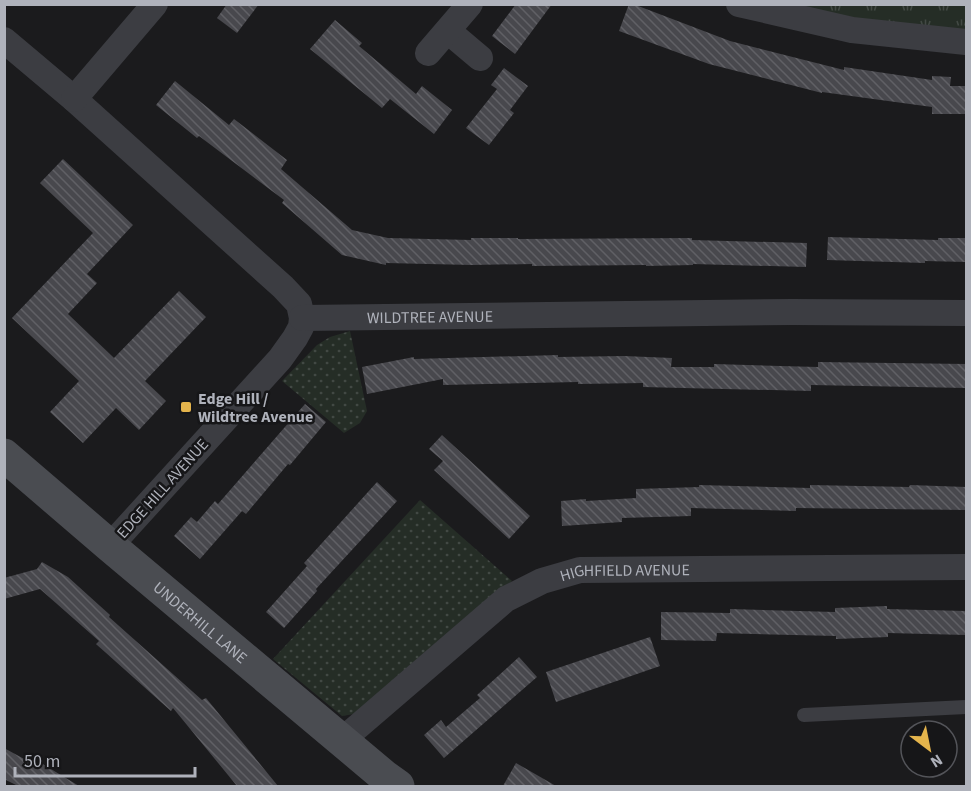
<svg xmlns="http://www.w3.org/2000/svg" width="971" height="791" viewBox="0 0 971 791" font-family="'Source Sans 3',sans-serif">
<style>
.grass{fill:url(#grass-dots)}
.park{fill:url(#park-tufts)}
.building{fill:url(#building-back-hatch)}
.lines{fill:none;stroke-linecap:round;stroke-linejoin:round}
.lane{stroke:#3c3d42;stroke-width:14}
.street{stroke:#3c3d42;stroke-width:26}
.secondary{stroke:#4a4c51;stroke-width:33}
.poi-dot{fill:#e4b44c;stroke:#161618;stroke-width:2}
.labels{text-anchor:middle;stroke-width:5;stroke-linejoin:round;paint-order:stroke}
.street-label{font-size:16px;fill:#afb2bb;stroke:#161618}
.poi-label{font-size:16px;font-weight:bold;fill:#afb2bb;stroke:#161618;text-anchor:start}
</style>
<defs>
<pattern id="grass-dots" width="8" height="8" patternUnits="userSpaceOnUse" patternTransform="scale(1.5)"><rect width="8" height="8" fill="#252d26"/><path d="M2 2h.1M6 6h.1" fill="none" stroke="#424944" stroke-width="1.8" stroke-linecap="round"/></pattern>
<pattern id="park-tufts" width="24" height="20" patternUnits="userSpaceOnUse" patternTransform="scale(1.5)"><rect width="24" height="20" fill="#252d26"/><path d="M3 7l-1-3M5 7V3M7 7l1-3M15 17l-1-3M17 17v-4M19 17l1-3" fill="none" stroke="#424944"/></pattern>
<pattern id="building-back-hatch" width="6" height="6" patternUnits="userSpaceOnUse" patternTransform="scale(1.5)"><rect width="6" height="6" fill="#48484d"/><path d="M-1 5l2 2M0 0l6 6M5-1l2 2" fill="none" stroke="#606065"/></pattern>
</defs>
<rect width="100%" height="100%" fill="#1b1b1d"/>
<!-- grass -->
<g class="grass">
<path d="M350,331l17,80 -7,12 -16,10 -62,-52 35,-36 13,-8z"/>
<path d="M420,500l92,81 -152,132 -18,3 -69,-57z"/>
</g>
<!-- park -->
<path class="park" d="M769,5h197v29l-109,-10z"/>
<!-- building -->
<g class="building">
<path d="M227,4h32l-22,29 -20,-15z"/>
<path d="M516,4h36l-37,50 -23,-18z"/>
<path d="M629,4h4l97,37 114,29v-3l88,13v-4l19,1 -1,9h16v28h-34v-7l-110,-15v1l-113,-29 -90,-33z"/>
<path d="M335,20l27,23 -3,3 57,48 6,-8 30,24 -18,24 -44,-35 -8,9 -72,-59z"/>
<path d="M504,68l24,18 -18,24 4,3 -25,32 -23,-17 31,-39 -6,-4z"/>
<path d="M175,81l54,44 5,-6 53,41 -6,9 71,61 36,8 83,2v-2h47v1l174,-1v2l115,3 -1,24 -113,-3v1l-47,1v-1l-114,1v-2l-60,1 -86,-2v2l-44,-10 -60,-52 2,-3 -85,-64 -2,2 -41,-33z"/>
<path d="M63,159l70,66 -46,49 10,9 -29,31 46,44 65,-67 27,26 -61,64 21,20 -27,29 -23,-22 -33,35 -33,-31 29,-31 -67,-63 81,-85 -53,-50z"/>
<path d="M828,237l110,3v-2h28v24l-41,-1v2l-98,-3z"/>
<path d="M558,355v2l66,-1 48,2 -1,9h43v-3l104,3v-5l148,2v24l-155,-3v6l-168,-4v-4l-65,1v-2l-135,3v-6l-76,15 -5,-27 52,-10v2z"/>
<path d="M305,404l21,18 -36,43 -2,-1 -42,50 -4,-3 -42,48 -26,-23 17,-19 6,5 18,-21 3,3z"/>
<path d="M442,435l88,81 -21,23 -75,-69 9,-9 -14,-12z"/>
<path d="M377,482l20,19 -81,88 1,2 -33,37 -18,-16 41,-46 -3,-3z"/>
<path d="M699,485l111,3v-3l99,2 1,-2 56,2v23l-170,-2v3l-105,-3v8l-69,2v4l-60,4 -1,-25 25,-2v2l50,-3v-9l63,-2z"/>
<path d="M42,562l26,15 42,38 -1,2 93,83 4,-2 72,88h-41l-64,-78 -2,3 -75,-67 3,-3 -59,-52 -36,10v-21l33,-9z"/>
<path d="M887,606v3l79,2v24l-78,-2v4l-52,2v-3l-119,-3 -1,8 -55,-1v-28l69,1v-4l105,3v-4z"/>
<path d="M650,637l10,29 -104,36 -10,-30z"/>
<path d="M519,657l18,20 -93,81 -20,-23 17,-15 5,7 34,-29 -3,-3z"/>
<path d="M4,748l35,19 2,-4 38,23h-61l-14,-7z"/>
<path d="M516,763l40,23h-53z"/>
</g>
<g class="lines">
<!-- lane -->
<path class="lane" d="M804,715l162,-8"/>
<!-- street -->
<g class="street">
<path d="M739,4l113,26 114,12"/>
<path d="M448,31l32,27"/>
<path d="M4,40l70,59 209,188 16,17 3,14 -1,9 -6,11 -15,21 -170,187"/>
<path d="M428,53l42,-49"/>
<path d="M74,99l81,-95"/>
<path id="s1" d="M302,318l490,-6 174,1"/>
<path id="s2" d="M341,741l165,-142 36,-18 38,-11 386,-3"/>
</g>
<!-- secondary -->
<path class="secondary" id="s3" d="M4,455l106,91 274,230 14,10"/>
</g>
<!-- markers -->
<rect class="poi-dot" x="180" y="401" width="12" height="12" rx="3"/>
<g class="labels">
<!-- street labels -->
<g class="street-label">
<text dy="6" stroke="none"><textPath href="#s1" startOffset="128">WILDTREE AVENUE</textPath></text>
<text transform="translate(162 488) rotate(-48)" y="6">EDGE HILL AVENUE</text>
<text dy="6" stroke="none"><textPath href="#s2" startOffset="342">HIGHFIELD AVENUE</textPath></text>
<text dy="6" stroke="none"><textPath href="#s3" startOffset="258">UNDERHILL LANE</textPath></text>
</g>
<!-- poi labels -->
<g class="poi-label">
<text x="198" y="404">Edge Hill /<tspan x="198" dy="18">Wildtree Avenue</tspan></text>
</g>
</g>
<!-- border -->
<rect width="971" height="791" fill="none" stroke="#afb2bb" stroke-width="12"/>
<!-- north arrow -->
<g transform="translate(929 749) rotate(148)"><circle r="28" fill="#161618" stroke="#535459" stroke-width="1.5"/>
<path d="M0-4.5L10 22L0 15L-10 22Z" fill="#e4b44c"/>
<text y="-9" font-size="16" font-weight="bold" text-anchor="middle" fill="#afb2bb">N</text>
</g>
<!-- scale -->
<path d="M15 767v9h180v-9" fill="none" stroke="#afb2bb" stroke-width="3"/>
<text x="24" y="767" font-size="18" fill="#afb2bb" stroke="#161618" stroke-width="4.5" paint-order="stroke">50 m</text>
</svg>
